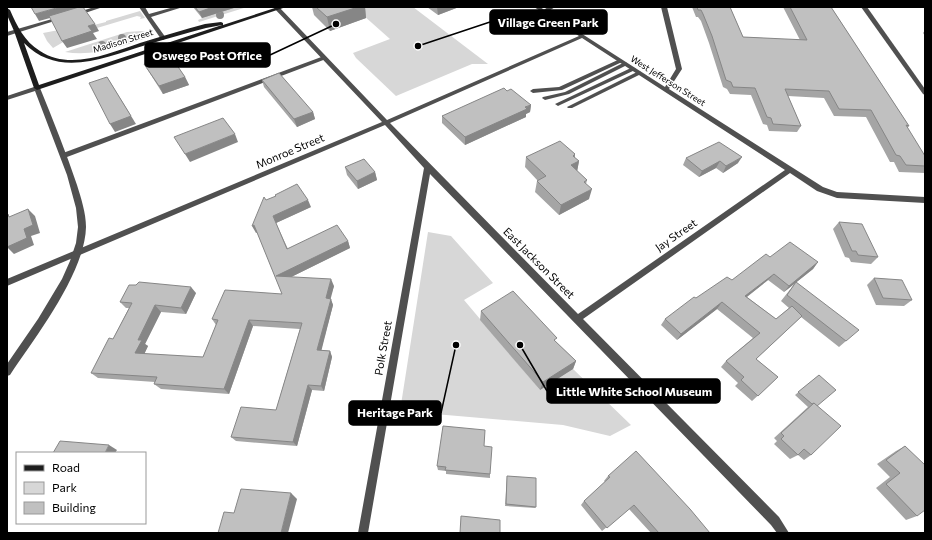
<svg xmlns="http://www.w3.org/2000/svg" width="932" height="540" viewBox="0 0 932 540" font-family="Commissioner,sans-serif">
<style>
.green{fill:#d7d7d7}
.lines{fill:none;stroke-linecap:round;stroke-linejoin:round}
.service{fill:#505050;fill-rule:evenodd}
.minor{fill:#505050;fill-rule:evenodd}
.tertiary{fill:#505050;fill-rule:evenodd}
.secondary{fill:#1d1d1d;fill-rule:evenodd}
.tree{fill:#8c8c8c}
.wall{fill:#a5a5a5}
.shaded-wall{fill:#868686}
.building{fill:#c0c0c0;stroke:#868686}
.labels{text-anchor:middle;stroke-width:3;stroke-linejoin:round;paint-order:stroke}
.far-street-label{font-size:9px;fill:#000;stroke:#fff}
.street-label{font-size:11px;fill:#000;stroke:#fff}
.leader{fill:none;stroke:#000;stroke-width:1.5}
.callout-dot{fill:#000;stroke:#fff;stroke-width:1.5}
.callout{fill:#000;stroke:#000;stroke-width:1.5}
.callout-label{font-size:12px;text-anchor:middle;font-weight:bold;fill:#fff}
</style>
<rect width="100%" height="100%" fill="#fff"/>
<!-- green -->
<g class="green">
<path d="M237,7h10l-48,15 -1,-2 7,-3 -4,-5z"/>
<path d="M354,7h59l75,57h-16l-76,32 -40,-38 -3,-5 37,-14z"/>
<path d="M140,11l5,7 -5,1 1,-2 -4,-1 -60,18 -24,14 -6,-7 -4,-8 16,-3 -2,3h4l45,-11v-1z"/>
<path d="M142,31l13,4c-29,10 -59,22 -90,17l62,-20z"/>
<path d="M428,232l23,4 42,47 -29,17 76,90 33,-21 58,56 -21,11 -47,-11 -163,-14z"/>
</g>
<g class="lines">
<!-- service -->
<g class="service">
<path d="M94,7h9l-27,9 -3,-2z"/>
<path d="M139,7h6l4,7 25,-7h9l-32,10 15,21 -3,2 -2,-1z"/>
<path d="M548,7h7l-9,6h-4v-2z"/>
<path d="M59,17l5,1 -57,18v-4z"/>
<path d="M324,56l3,2 -1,1 -259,98h-4l-1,-2 1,-2z"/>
<path d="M620,59l3,2 -1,1 -60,28 -29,3 -3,-2 3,-2 26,-2z"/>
<path d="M625,62l2,1v2l-58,29 -24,6 -3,-2 1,-1 22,-5z"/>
<path d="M633,67l3,2 -1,1 -75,35 -2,1 -3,-2z"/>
<path d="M639,71l2,1v2l-69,34h-4l-1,-1z"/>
</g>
<!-- minor -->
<g class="minor">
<path d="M273,7h6l108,113 192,-84 -45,-29h6l125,80 11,-18 -15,-62h6l15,62 -13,20 154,98 14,5 88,5v6l-88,-5 -20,-7 -27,-18 -207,146 196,198 10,16h-12l-6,-8 -341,-351 -62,359h-10l66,-365 -39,-43 -378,161v-7l375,-157zM582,38l203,132 -207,144 -188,-191z"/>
<path d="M861,7h6l58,82v6l-2,-1z"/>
</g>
<!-- tertiary -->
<path class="tertiary" d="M37,86l3,2c13,32 26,64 37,97 4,13 9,28 9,42 -1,46 -50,109 -76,148l-3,1v-12l31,-45 24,-40 8,-18 6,-18 2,-16 -2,-19 -9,-33 -32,-84 -28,9v-4z"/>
<!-- secondary -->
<path class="secondary" d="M278,7h8l-249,83 -3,-2 -20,-57 -7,-16v-7l3,2c7,16 14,31 30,41 30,20 70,2 100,-8 22,-7 43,-13 65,-19l16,-2 2,1v2zM222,25l-183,60 -15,-42c35,36 82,14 122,2 20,-6 40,-12 60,-17z"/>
</g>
<!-- trees -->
<g class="tree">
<circle cx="220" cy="15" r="4"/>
<circle cx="122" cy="38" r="4"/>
<circle cx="102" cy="45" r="4"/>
</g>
<!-- wall -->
<g class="wall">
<path d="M193,7h44l-35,11z"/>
<path d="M312,7h53l1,11 -36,13 -16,-16z"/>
<path d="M427,7h32l-21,8z"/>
<path d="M692,7h38l13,30 57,3 -17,-33h48l78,119 -2,2 18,28v17l-26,-1 -5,-10h-4l-24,-45 -32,-1 -10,-18 -36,-2 13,30 -4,6 -28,-1 -2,-6 -4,-1 -12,-29 -21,-1 -3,-5 -4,-2 -14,-44 -8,-22 -3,-4h-2z"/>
<path d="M925,30v6l-2,-3z"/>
<path d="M144,64l41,13 4,8 -26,9z"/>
<path d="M262,80l51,32 2,7 -18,8 -33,-40z"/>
<path d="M507,91l24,14 -1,7 -4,2v3l-61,28 -23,-22v-7z"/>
<path d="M575,154v4l4,3 -2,10 10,9 -1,4 3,15 -30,16 -24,-23 2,-11h1l-13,-14 1,-10z"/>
<path d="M686,158l52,5 -15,10 -7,-5 -17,9 -16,-12z"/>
<path d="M345,167l30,5 2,8 -19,9 -11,-14z"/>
<path d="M266,200l45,7 -35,16 12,26 60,-8 2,7 -59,29 43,9 -4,12 3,7 -12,45 9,1 2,6 -8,34 -12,-1 -15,56 -61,-5 -5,-4 45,-27 24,-81 -47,-3 -24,68 -68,-5 -7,-5 1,-2 -57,-4 -7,-5 22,-34 16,-31h-3l-6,-6 76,-9 -10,21 -25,-2 -16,32 3,2 -4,8 59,3 13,-32 -4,-6 70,-25 -25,-62 -1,1z"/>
<path d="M839,222l39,35 -7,7 -20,-2 -2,-4 -4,-1 -12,-28z"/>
<path d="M770,257l48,5 -5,7 -29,23 -16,-12 -21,17 29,22 13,-11 -8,-7 15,-19 50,59 -7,6 -38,-30 -45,42 22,18 -26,24 -17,-15 3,-3 -17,-16 5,-6 27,-23 -36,-29 -40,31 -16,-15 4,-6 31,-21 36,-18z"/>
<path d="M874,278l38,22 -8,6 -28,-1 -9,-20z"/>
<path d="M481,311l75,31 20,19 -3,8 -33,21 -60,-70z"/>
<path d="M819,375l-2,31 -6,49 -7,5 -6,-5 -8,4 -16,-15 3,-3 -3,-3 34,-31 -13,-12z"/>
<path d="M484,446l6,28v4l-44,-4v-3l-8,-1 -1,-4z"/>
<path d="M905,446l12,70 -11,4 -30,-32 14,-11 -13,-13 19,-13z"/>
<path d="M507,476l29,31 -1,1 -30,-2z"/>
<path d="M608,476l102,57h-59l-22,-24 -27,22 -21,-26 3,-4 21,-19 -1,-1z"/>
</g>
<!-- shaded-wall -->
<g class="shaded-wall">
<path d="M60,7h22l1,2 -44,12 -4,-7z"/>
<path d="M213,7h24l-35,11 -3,-6z"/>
<path d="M358,7h7l1,11 -36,13 -3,-14z"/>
<path d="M437,7h22l-21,8z"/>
<path d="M95,24l4,7 -6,2 4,6 -30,9 -5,-7 26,-15z"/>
<path d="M107,77l29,47 -21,8 -5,-8z"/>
<path d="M185,77l4,8 -26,9 -4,-8z"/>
<path d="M531,105l-1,7 -4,2v3l-61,28v-8z"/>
<path d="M313,112l2,7 -18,8 -3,-8z"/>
<path d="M235,134l3,8 -48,20 -5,-8z"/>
<path d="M575,154l-2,10 6,-3 -2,11 -8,4 4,-20z"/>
<path d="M742,157l-4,6 -15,10 3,-7z"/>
<path d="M720,161l-4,7 -17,9 3,-6z"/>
<path d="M375,172l2,8 -19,9 -1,-8z"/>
<path d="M592,189l-3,10 -30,16 2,-10z"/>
<path d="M308,200l3,7 -35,16 -3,-7z"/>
<path d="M28,209l7,7 5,17 -9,3 3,9 -20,9 -7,-7 17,-18z"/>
<path d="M254,225l4,7 -2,1 -4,-7z"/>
<path d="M348,241l2,7 -71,35 -3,-7z"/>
<path d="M818,262l-5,7 -29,23 5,-6z"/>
<path d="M774,274l-6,6 -28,22 5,-6z"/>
<path d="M331,279l3,7 -5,19 -3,-7z"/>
<path d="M191,287l5,6 -10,21 -5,-6z"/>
<path d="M331,299l2,6 -13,51 -3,-6z"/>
<path d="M722,302l-5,7 -40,31 4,-6z"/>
<path d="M155,305l6,7 -16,32 3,2 -6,13 -7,-6 3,-13z"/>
<path d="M249,320l4,6 -24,68 -5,-5z"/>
<path d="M330,351l2,6 -8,34 -3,-5z"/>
<path d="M576,361l-3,8 -33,21 3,-8z"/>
<path d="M308,385l4,5 -15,56 -4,-4z"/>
<path d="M109,445l8,5 -2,3h-10z"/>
<path d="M291,493l6,6 -9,34h-7z"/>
</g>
<!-- building -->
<g class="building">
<path d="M31,7h29l-25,7z"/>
<path d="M79,7h4l12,17 -7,2 4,5 -30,10 -13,-25z"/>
<path d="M195,7h18l-14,5z"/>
<path d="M316,7h42l-31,10z"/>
<path d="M697,7h33l13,30 64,3 -17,-33h41l78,119 -3,-1 19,31v10l-19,-1 -6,-9 -4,-1 -25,-45 -32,-1 -10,-18 -44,-2 16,37 -28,-2 -2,-6 -4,-1 -12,-29 -22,-1 -2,-5 -5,-2 -14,-44 -9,-22 -2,-4h-3z"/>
<path d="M170,55l15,22 -26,9 -15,-22z"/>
<path d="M279,73l34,39 -19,7 -32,-39z"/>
<path d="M107,77l24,39 -21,8 -21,-41z"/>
<path d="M504,88l3,3 4,-2 20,16 -6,2 2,2 -62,28 -23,-21z"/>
<path d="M223,118l12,16 -50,20 -11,-17z"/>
<path d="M560,141l15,13 -2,2 6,5 -8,4 16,15 -3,2 8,7 -31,16 -24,-24 9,-5 -20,-19z"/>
<path d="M719,142l23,15 -16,9 -6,-5 -18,10 -16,-13z"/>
<path d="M364,159l11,13 -18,9 -12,-14z"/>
<path d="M297,184l11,16 -35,16 14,33 50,-24 11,16 -72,35 55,3 -5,19 5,1 -14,51 13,1 -9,35 -13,-1 -15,57 -62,-5 10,-30 35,3 26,-87 -53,-3 -25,69 -70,-5 3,-7 -66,-4 18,-35 4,1 19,-36 -12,-1 9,-17h7l3,-3 52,5 -10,21 -26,-3 -17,35h4l-7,13 68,4 15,-37 -6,-1 13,-29 57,4 -28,-69 -2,1 12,-29 2,3 10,-4 -1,-1z"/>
<path d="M28,209l5,16 -9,4 3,9 -20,9v-33h1l1,3z"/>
<path d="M839,222l23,2 16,33 -20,-2 -2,-4h-4z"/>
<path d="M790,242l28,20 -29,24 -15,-12 -29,22 31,23 16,-13 10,10 -46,43 22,18 -20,19 -17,-16 3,-3 -18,-16 34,-28 -38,-31 -41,32 -16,-15 29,-22 2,1 31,-21 5,3 34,-26 4,3z"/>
<path d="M874,278l28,2 10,20 -29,-2z"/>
<path d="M796,282l63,48 -13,11 -59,-46z"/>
<path d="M513,291l44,47 -3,2 22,21 -33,21 -62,-71z"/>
<path d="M819,375l17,15 -19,16 -3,-3 -2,1 -14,-12z"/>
<path d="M814,403l27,23 -30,29 -7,-6 -6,6 -17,-16 3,-3 -3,-3z"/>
<path d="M443,426l42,4 -1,16 8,1 -2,27 -45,-4 1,-3 -9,-1z"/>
<path d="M60,441l49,4 -4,8h-52z"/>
<path d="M905,446l20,19v45l-8,6 -31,-32 14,-11 -14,-13z"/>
<path d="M636,451l54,58 20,24h-51l-25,-28 -27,23 -23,-27 26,-24 -2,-1z"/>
<path d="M507,476l29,2v29l-30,-3z"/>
<path d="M241,489l50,4 -10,40h-63l6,-21 10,1z"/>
<path d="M461,516l39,4v13h-40z"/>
</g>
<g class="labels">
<!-- far-street labels -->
<g class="far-street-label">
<text transform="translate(123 41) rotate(-17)" y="3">Madison Street</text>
<text transform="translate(668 81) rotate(32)" y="3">West Jefferson Street</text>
</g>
<!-- street labels -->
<g class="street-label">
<text transform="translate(290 151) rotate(-23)" y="4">Monroe Street</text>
<text transform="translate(676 235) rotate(-35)" y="4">Jay Street</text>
<text transform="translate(539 263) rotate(45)" y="4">East Jackson Street</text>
<text transform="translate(383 348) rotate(-80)" y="4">Polk Street</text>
</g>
</g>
<!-- callouts -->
<path class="leader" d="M418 46L490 22M336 24L270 55M520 345L547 391M456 345L441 413"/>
<g class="callout-dot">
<circle cx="418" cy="46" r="4"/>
<circle cx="336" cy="24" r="4"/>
<circle cx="520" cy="345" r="4"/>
<circle cx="456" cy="345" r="4"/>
</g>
<g class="callout">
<rect x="490" y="10" width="117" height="24" rx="4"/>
<rect x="145" y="43" width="125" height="24" rx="4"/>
<rect x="547" y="379" width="173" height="24" rx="4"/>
<rect x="349" y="401" width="92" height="24" rx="4"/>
</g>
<g class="callout-label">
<text x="548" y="27">Village Green Park</text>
<text x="207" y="60">Oswego Post Office</text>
<text x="634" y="396">Little White School Museum</text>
<text x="395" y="417">Heritage Park</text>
</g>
<!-- border -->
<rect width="932" height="540" fill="none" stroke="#000000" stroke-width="16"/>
<!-- legend -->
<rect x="16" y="452" width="130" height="72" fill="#ffffff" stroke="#999999"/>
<rect x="24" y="465" width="20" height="6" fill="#1d1d1d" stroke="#999999"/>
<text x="52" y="472" font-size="12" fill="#000000">Road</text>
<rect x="24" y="482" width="20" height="12" fill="#d7d7d7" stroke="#999999"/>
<text x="52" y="492" font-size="12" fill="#000000">Park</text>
<rect x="24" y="502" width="20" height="12" fill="#c0c0c0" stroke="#999999"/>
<text x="52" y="512" font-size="12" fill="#000000">Building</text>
</svg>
